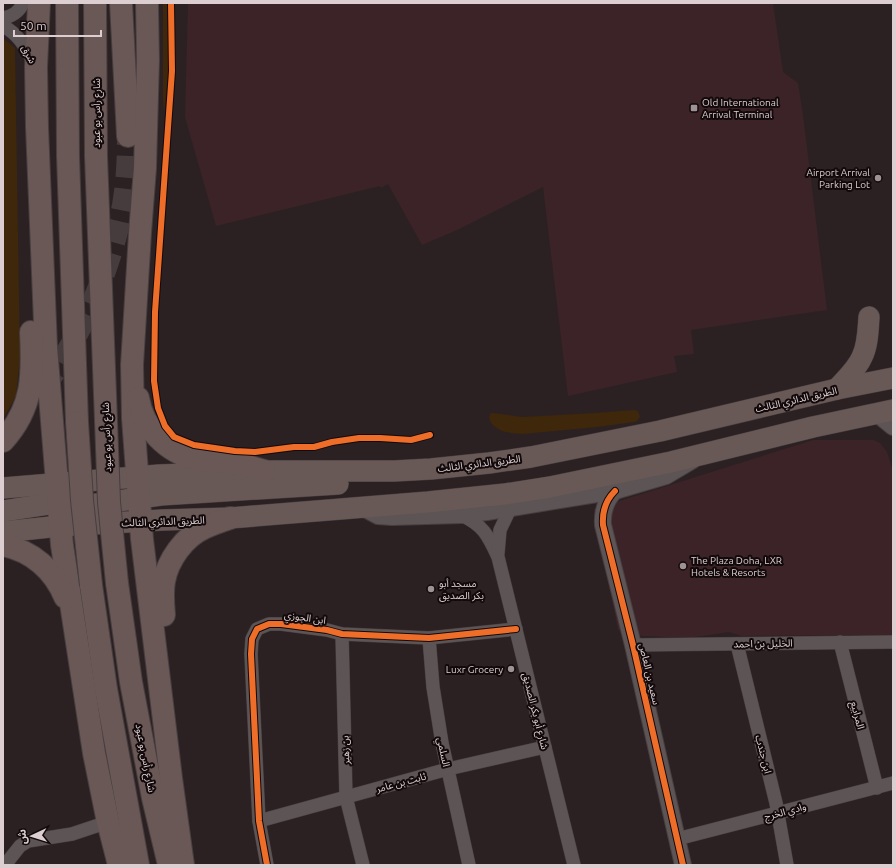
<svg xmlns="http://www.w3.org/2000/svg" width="896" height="868" viewBox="0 0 896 868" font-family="Ubuntu,'Noto Sans Arabic',sans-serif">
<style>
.built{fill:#3b2327}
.green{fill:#3e270a}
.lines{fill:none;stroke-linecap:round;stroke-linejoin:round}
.motorway-tunnel{stroke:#463b3d;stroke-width:22;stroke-dasharray:22 11;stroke-linecap:butt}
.minor-casing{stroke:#473e40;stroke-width:14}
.tertiary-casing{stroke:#473e40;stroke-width:18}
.trunk-casing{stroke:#473e40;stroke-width:22}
.motorway-casing{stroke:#473e40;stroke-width:24}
.minor{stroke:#5d5455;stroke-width:13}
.tertiary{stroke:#5d5455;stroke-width:16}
.trunk{stroke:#685956;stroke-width:21}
.motorway{stroke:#695855;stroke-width:22}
.motorway-bridge-casing{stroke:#473e40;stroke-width:24;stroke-linecap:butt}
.motorway-bridge{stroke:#695855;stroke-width:22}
.cycleway-casing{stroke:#12090b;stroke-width:8}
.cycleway{stroke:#ee6e29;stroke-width:6}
.poi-dot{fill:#9f9294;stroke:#12090b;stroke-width:1.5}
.labels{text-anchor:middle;stroke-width:4;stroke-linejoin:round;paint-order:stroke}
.street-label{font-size:10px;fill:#ddcfd1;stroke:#12090b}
.poi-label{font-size:10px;fill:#ddcfd1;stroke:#12090b;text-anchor:start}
</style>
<rect width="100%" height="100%" fill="#2b2123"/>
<!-- built -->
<g class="built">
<path d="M188,3h585l10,69 15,11 5,32 24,195 -136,20 3,24 -20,2 3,16 -109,24 -25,-209 -86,43 -35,15 -34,-61 -7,4 -1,-2 -164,40 -31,-109z"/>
<path d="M813,440h61l6,3 7,9 6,19v164l-151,1 -13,-4 -40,6 -46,-2 -25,-6 -24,-121z"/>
</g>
<!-- green -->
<g class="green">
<path d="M163,3h4l2,63 -5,49 -1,-17z"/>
<path d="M3,38l12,10 5,310 -4,38 -13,23z"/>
<path d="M634,410l4,1 2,6 -3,4 -3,1 -37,5 -74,7c-13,-1 -23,-1 -32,-11l-2,-6 2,-4h2l29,4 73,-4z"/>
</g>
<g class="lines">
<!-- motorway-tunnel -->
<path class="motorway-tunnel" d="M42,390c40,-55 68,-118 81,-185 4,-23 5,-46 5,-69"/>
<!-- minor casing -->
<g class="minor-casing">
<g id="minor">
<path d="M3,18c10,-2 16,-6 20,-15"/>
<path d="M3,26c15,8 23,21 30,36"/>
<path d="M461,515c22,10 27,20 37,42l76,308"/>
<path d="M498,553l2,-23 10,-21"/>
<path d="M342,634l4,163 17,68"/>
<path d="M429,638l4,49 9,56 27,122"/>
<path d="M840,642l37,146"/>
<path d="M737,644l39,159 11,62"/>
<path d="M633,645l260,-3"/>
<path d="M259,821l189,-52 97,-22"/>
<path d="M677,839l216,-56"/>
<path d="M5,865l15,-19 8,-5 44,-7 36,-12"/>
<path d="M267,865l-8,-44 -8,-167 1,-15 5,-10 12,-5h12l46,6 15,4 87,4 87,-9"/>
</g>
</g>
<!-- tertiary casing -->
<g class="tertiary-casing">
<g id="tertiary">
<path d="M874,413l8,5 11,9"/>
<path d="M615,491c-10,10 -13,21 -12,34l30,120 50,220"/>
<path d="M363,508l15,8 14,1 69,-2 26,-3 128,-21 51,-15 27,-16"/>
</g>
</g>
<!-- trunk casing -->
<g class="trunk-casing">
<g id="trunk">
<path d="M837,389c8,-9 20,-20 25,-32 6,-12 6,-27 7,-40"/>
<path d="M3,488l156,-13 105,-4h130l37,-2 58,-6 42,-6 129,-26 177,-42 56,-11"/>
<path d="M3,511l72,-11"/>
<path d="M60,526c2,-10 6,-16 16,-19l85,-12 177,-11"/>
<path d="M3,532l57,-6 102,-6 68,-2 198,-16 77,-8 45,-7 121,-25 142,-35 80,-17"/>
</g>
</g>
<!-- motorway casing -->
<g class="motorway-casing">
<g id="motorway">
<path d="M39,3l-3,64 1,60 9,220 16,198 32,208 14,69 11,43"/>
<path d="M67,3l1,153 9,266"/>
<path d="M95,3l1,153 10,265"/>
<path d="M121,3l7,133"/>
<path d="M147,3l1,57 -3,108 -5,65 -8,132 1,53 9,121 29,239 12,87"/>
<path d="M138,398c5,30 29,55 59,61 10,3 21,2 31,3 12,2 24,5 36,9"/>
<path d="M3,441c31,-34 30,-67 28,-109"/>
<path d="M3,545c29,6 51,25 62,52"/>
<path d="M117,583l14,99 22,116 16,67"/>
<path d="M91,585l15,104 32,176"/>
<path d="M164,615c-1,-12 -2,-23 0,-34 4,-21 20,-44 40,-53 8,-4 17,-7 26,-10"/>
</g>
</g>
<!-- minor -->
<use href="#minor" class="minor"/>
<!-- tertiary -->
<use href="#tertiary" class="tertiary"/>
<!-- trunk -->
<use href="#trunk" class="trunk"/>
<!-- motorway -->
<use href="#motorway" class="motorway"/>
<!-- motorway-bridge casing -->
<g class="motorway-bridge-casing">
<g id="motorway-bridge">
<path d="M106,421l3,81 8,81"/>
<path d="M77,422l5,78 9,85"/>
</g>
</g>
<!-- motorway-bridge -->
<use href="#motorway-bridge" class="motorway-bridge"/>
<!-- cycleway casing -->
<g class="cycleway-casing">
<g id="cycleway">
<path d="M171,3l1,68 -17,241 -1,69 4,27 7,18 9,11 20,8 41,6 20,1 39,-5h20l18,-5 27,-4h21l31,2 19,-5"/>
<path d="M615,491c-10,10 -13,21 -12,34l30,120 50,220"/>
<path d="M267,865l-8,-44 -8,-167 1,-15 5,-10 12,-5h12l46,6 15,4 87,4 87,-9"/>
</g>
</g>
<!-- cycleway -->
<use href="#cycleway" class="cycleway"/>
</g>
<!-- markers -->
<g class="poi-dot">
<rect x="690" y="104" width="8" height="8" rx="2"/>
<circle cx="878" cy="178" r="4"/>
<circle cx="683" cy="566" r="4"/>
<circle cx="431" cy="589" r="4"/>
<circle cx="511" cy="669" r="4"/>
</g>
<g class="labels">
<!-- street labels -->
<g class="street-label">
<text transform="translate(29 54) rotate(60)" y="4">شرق</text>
<text transform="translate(96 113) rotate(-90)" y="4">شارع رأس بو عبود</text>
<text transform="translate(796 399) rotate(-13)" y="4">الطريق الدائري الثالث</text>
<text transform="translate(106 437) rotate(-92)" y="4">شارع رأس بو عبود</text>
<text transform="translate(479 463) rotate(-7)" y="4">الطريق الدائري الثالث</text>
<text transform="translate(163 521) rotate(-2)" y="4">الطريق الدائري الثالث</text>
<text transform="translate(305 617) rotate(8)" y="4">ابن الجوزي</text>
<text transform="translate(763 643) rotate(-1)" y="4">الخليل بن احمد</text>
<text transform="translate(650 674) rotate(77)" y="4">سعيد بن العاص</text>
<text transform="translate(536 711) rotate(76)" y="4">شارع أبو بكر الصديق</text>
<text transform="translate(858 715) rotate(75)" y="4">المرابيع</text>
<text transform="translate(345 750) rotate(-92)" y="4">بن زهير</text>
<text transform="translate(444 752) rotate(78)" y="4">السلمي</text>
<text transform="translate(764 754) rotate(76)" y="4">ابن جندب</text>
<text transform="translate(146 758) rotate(79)" y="4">شارع رأس بو عبود</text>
<text transform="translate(401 782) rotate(-15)" y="4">ثابت بن عامر</text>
<text transform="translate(785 811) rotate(-15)" y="4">وادي الخرج</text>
</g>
<!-- poi labels -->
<g class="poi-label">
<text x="702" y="106">Old International<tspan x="702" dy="12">Arrival Terminal</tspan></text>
<text x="870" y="176" text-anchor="end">Airport Arrival<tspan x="870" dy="12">Parking Lot</tspan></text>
<text x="691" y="564">The Plaza Doha, LXR<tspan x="691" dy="12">Hotels &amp; Resorts</tspan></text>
<text x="439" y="587">مسجد أبو<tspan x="439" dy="12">بكر الصديق</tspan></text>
<text x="503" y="673" text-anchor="end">Luxr Grocery</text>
</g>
</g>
<!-- border -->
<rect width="896" height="868" fill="none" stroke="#ddcfd1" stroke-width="8"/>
<!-- north arrow -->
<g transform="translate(32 836) rotate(266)" stroke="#12090b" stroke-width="3" paint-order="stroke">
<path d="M0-3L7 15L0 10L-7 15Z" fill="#ddcfd1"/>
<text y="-6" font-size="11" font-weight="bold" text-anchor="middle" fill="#ddcfd1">ش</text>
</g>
<!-- scale -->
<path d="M14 30v6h87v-6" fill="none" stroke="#ddcfd1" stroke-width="2"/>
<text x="20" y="30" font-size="12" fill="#ddcfd1" stroke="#12090b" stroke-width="3" paint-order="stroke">50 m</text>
</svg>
